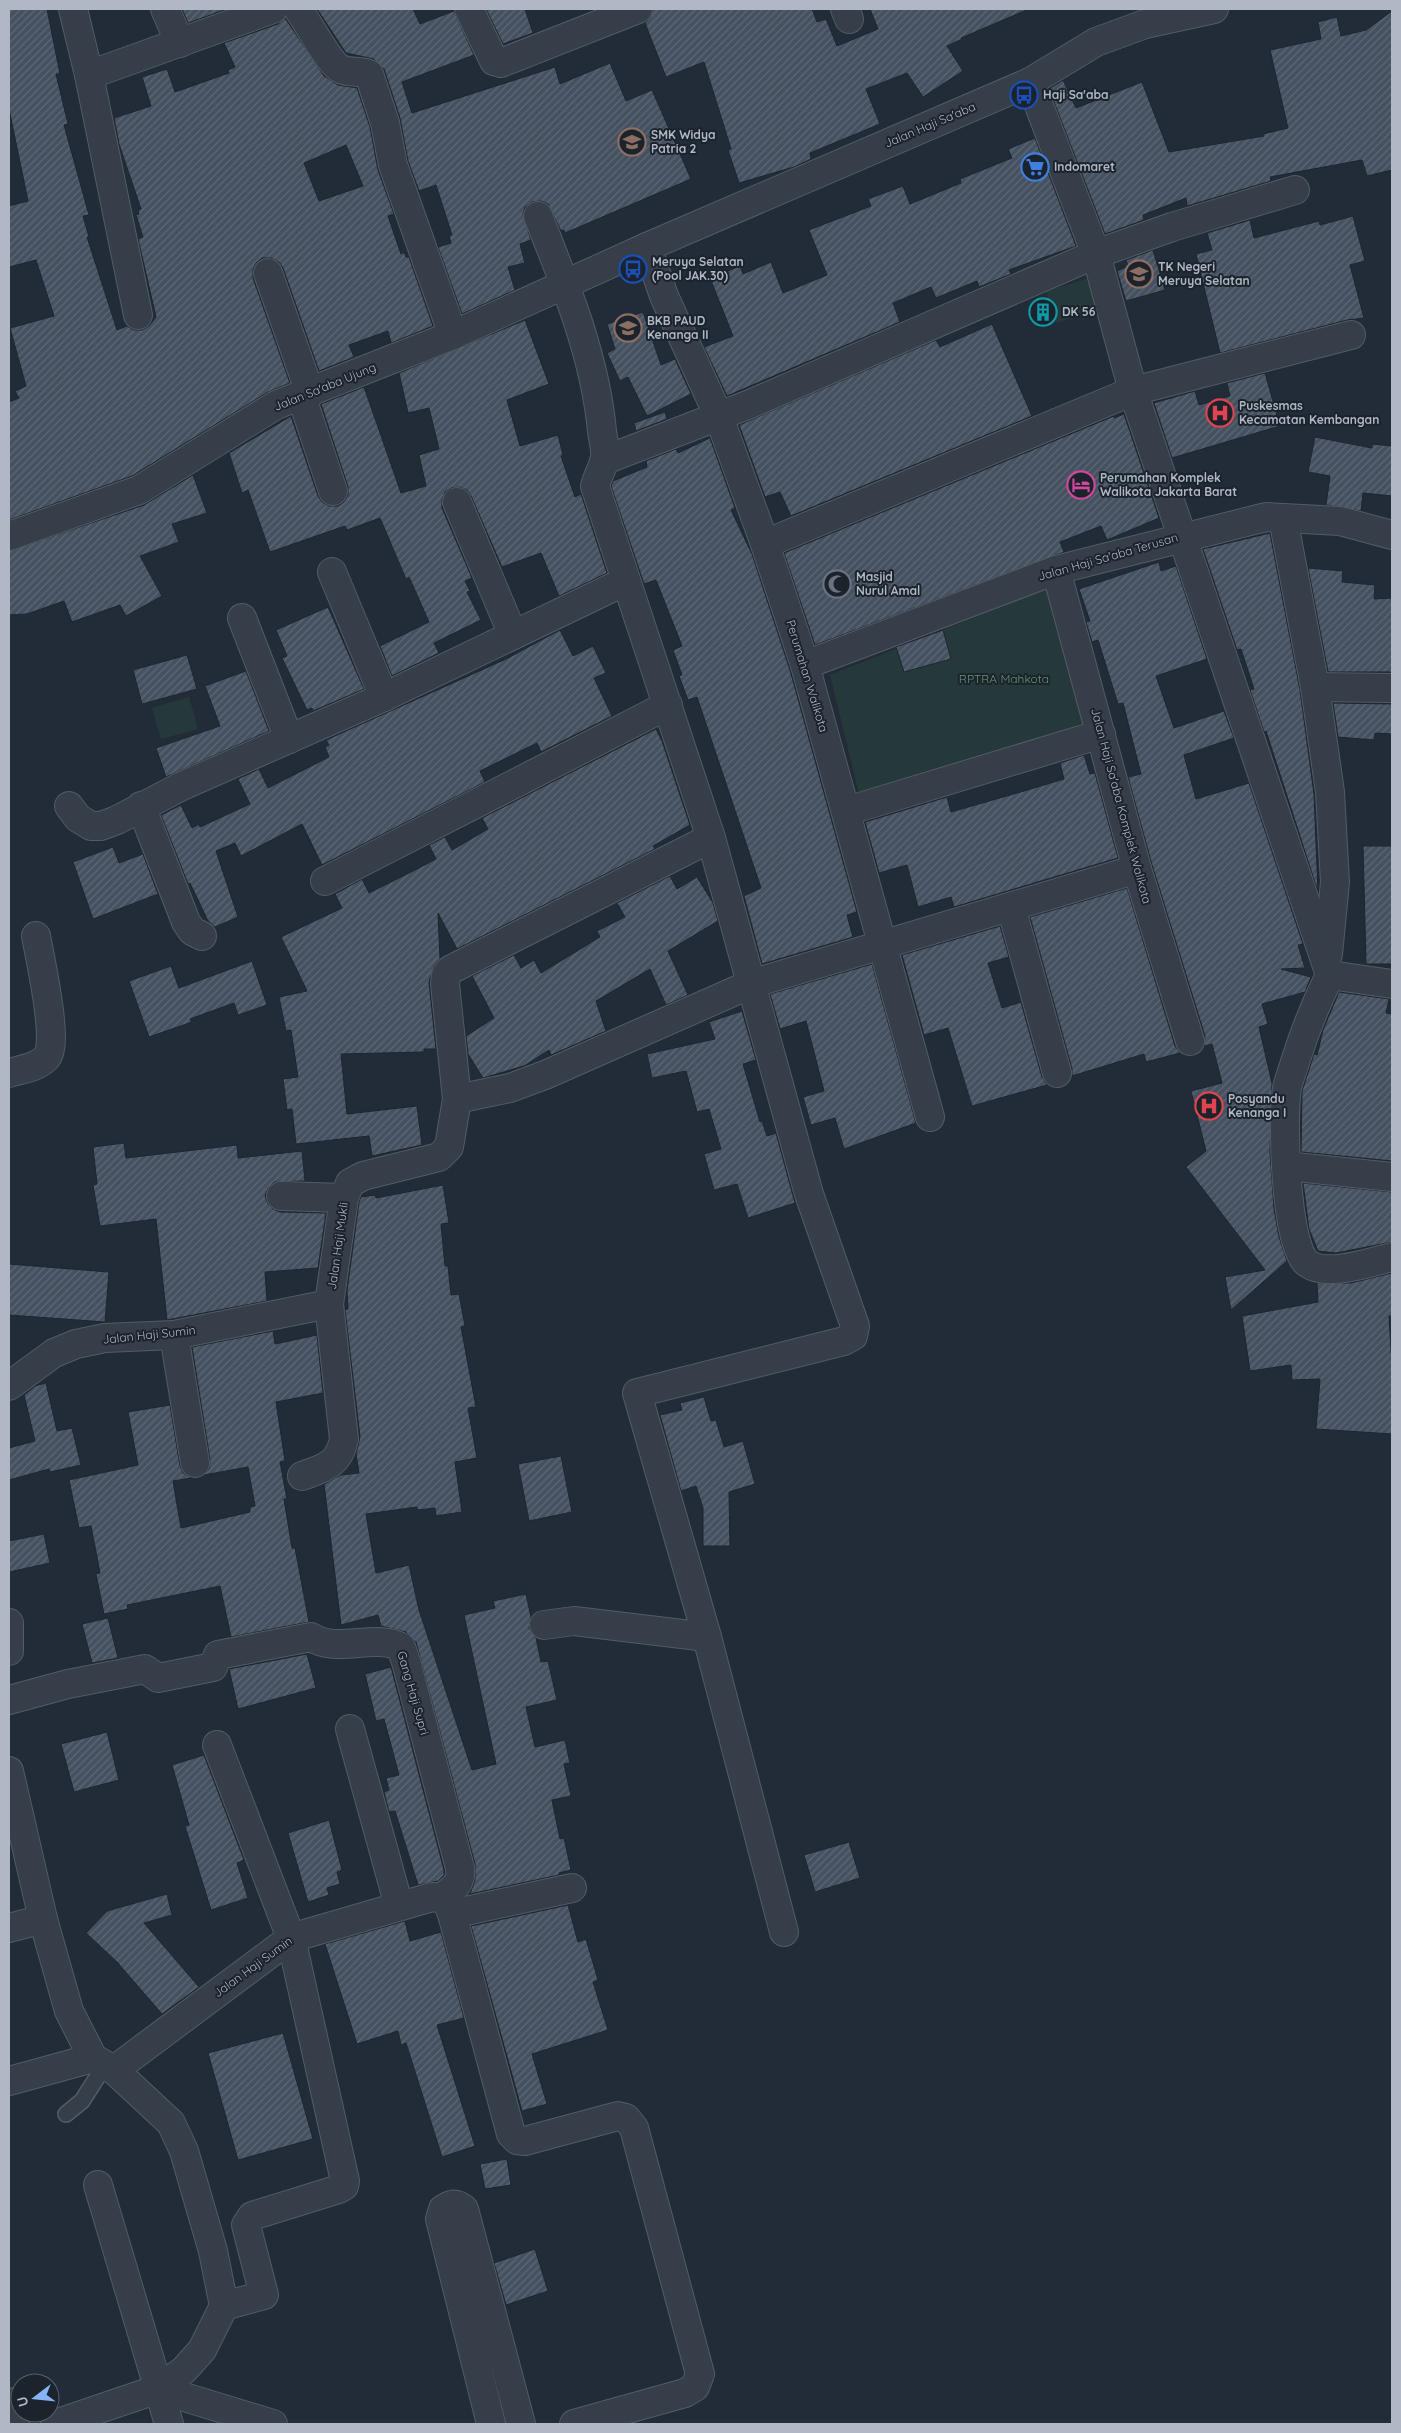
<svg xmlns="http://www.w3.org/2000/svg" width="1401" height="2433" viewBox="0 0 1401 2433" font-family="Quicksand,sans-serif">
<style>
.green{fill:#25393a}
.building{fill:url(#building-hatch);stroke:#1d252f;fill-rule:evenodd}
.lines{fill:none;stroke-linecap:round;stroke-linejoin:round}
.lane-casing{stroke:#535b66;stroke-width:18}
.street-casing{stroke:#535b66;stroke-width:30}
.lane{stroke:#353e49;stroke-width:15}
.street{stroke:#353e49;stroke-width:28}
.labels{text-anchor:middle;stroke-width:4;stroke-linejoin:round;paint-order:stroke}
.poi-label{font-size:12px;font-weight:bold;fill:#b0b8c5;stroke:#1b232d;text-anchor:start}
.street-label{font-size:12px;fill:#b0b8c5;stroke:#1b232d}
.park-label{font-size:12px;fill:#689571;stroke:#1b232d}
</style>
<defs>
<pattern id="building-hatch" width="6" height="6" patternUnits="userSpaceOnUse" patternTransform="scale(1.25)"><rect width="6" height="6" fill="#455160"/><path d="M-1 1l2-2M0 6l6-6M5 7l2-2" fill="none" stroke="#5d6875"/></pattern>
</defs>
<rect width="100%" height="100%" fill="#222c38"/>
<!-- green -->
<g class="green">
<path d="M1093,277l9,32 -47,14 -9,-32z"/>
<path d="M1048,588l41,137 -230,69 -29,-119z"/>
<path d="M189,697l9,32 -37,10 -9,-31z"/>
</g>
<!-- building -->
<g class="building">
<path d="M9,9h38l13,65h-4l12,50 -4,1 25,90 -6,1 6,21h-2l30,93 10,-4 7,4h8l7,-4 7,-9 -18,-78 5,-2 -7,-22 3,-1 -1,-4 3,-1 -22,-65 -5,-26 37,-12 -9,-29 25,-8 8,23 54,-19 -1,-3 7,-3 -11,-24 54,-19 7,-6 39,58 14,9 19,3 13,39 8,43 16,44 -6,2 13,38 3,-2 2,5h3l24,69 -42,17 -3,-12 -39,14 5,12 -35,14 -36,-103 -4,-6 -8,-4h-9l-6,5 -3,7v8l37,105 -22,9 -136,84 -123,44v-118l10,-4 -4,-7 11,-5 -16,-58 44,-12 -18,-56 -27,7v-61l19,-5 -19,-92zM346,145l17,41 -44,15 -15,-38z"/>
<path d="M182,9h45l-39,14z"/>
<path d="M317,9h96l7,15 34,-13 20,44 -72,27 10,31 143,-46 5,17 50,-21 16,38 26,-11 39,89 -126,54 -1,-3 -3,1 -13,-27 -7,-3 -9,1 -7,5 -2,7 8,26 -11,4 5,19 -17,4 7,23 -53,24 -24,-67 13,-4 -2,-7 3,-1 -16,-50 -17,6 -11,-30 -8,-43 -16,-49 -10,-10 -28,-6z"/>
<path d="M486,9h39l8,24 -30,11z"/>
<path d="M653,9h159l5,13 9,-3 11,27 41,-17 -8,-20h159l-68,29 1,1 -15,7 16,25 -40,26 -16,-24 -41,16 14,35 -70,29 1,6 -17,8 -55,16 -11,-33 3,-1 -27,-87 -38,15 -21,-54 5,-5z"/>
<path d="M1392,11v159l-25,6 -5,-16 -92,17 1,4 -84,25 -1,-8 -43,17 1,5 -39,14 -56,-145 14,-9 13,28 66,-26 27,70 95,-16 -1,-2 25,-6 -18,-78 51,-11 -3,-17 19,-5 4,19 25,-6z"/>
<path d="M1035,138l41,108 -67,24 2,4 -32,13 -2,-6 -41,17 -5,-11 -38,16 7,19 -173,74 -23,-49 29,-11 -23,-58 30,-12 3,8 28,-12 12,31 44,-18 -18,-45 62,-24 -3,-7 35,-13 7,18 51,-21 -1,-4 52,-21 -4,-9z"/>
<path d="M1353,216l12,45 -15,4 14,53 -17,2 -127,33 -24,-99 16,-4 -5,-17 43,-13 4,18 65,-17 1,4z"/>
<path d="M1153,250l12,40 -39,11 -9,-30 11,-5 -2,-6z"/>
<path d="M643,312l18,53 14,-6 16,35 -44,22 -19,-39 -8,4 -13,-28 8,-4 -8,-25z"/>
<path d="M525,320l24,64 -42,16 13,46 38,-11 5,20 -2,1 14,41 6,-3 26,79 -48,23 -18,-43 -39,14 -31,-71 -4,-6 -8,-3 -8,1 -6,4 -3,8v8l30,70 -7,3 5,10 -3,1 14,28 -47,23 5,10 -47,23 -12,-30 49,-24 -20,-45 -3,2 -26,-61 -33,12 -2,-4 -75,26 -22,-62 -6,3 -13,-40 62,-37 27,80 4,6 7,4h9l6,-4 4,-7v-8l-27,-83 43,-17 37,106 25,-7 -7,-31 20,-6 -10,-41 -21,5 -9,-40z"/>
<path d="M992,324l40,92 -241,100 -11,-24 -15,5 -26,-72 197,-85 4,7z"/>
<path d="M1265,373l15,53 -108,32 -18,-55 41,-12 4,14 31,-9 -3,-13z"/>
<path d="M665,412l2,7 -31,12 -2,-8z"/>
<path d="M1124,414l35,104 -52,22 -6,-14 -41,16 4,10 -249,93 -31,-92 330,-137v2z"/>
<path d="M1315,437l57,11v-4l20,2v50l-29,-3 -2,18 -35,-6 4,-29 -22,-4z"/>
<path d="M710,438l25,70 -4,2 21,44 38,116 67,242 -10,3 6,22 -91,27 -18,-68 17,-8 -64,-191 -9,3 -9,-24 3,-1 -9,-25 9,-4 -26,-66 -12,4 -33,-98 2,-5 34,-14 -1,-6 30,-12 2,4z"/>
<path d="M193,475l14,38 -35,11 7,18 -39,14 22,40 -36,20 -6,-11 -48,17 -8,-21 -37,13 -18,1v-64l135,-46z"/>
<path d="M1270,533l30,157 14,104 4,98 -52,-161 -2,1 -14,-42 4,-1 -13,-40 -4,1 -34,-101z"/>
<path d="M1159,562l2,9 15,-5 31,93 -51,17 18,52 50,-17 10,27 -50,17 12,44 53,-16 54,161 -5,1 7,23 -24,1 30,8 -6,15 -43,12 6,20 -9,3 13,56 -2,69 4,57 5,28 8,24 -56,49 -6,-33 40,-7 -79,-103 20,-16 -15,-60 31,-8 -10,-39 -8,2 1,-10 -53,-171 -24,-88 13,-3 -18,-71 -5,1 -20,-64 -6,2 -6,-20 4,-1 -11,-32z"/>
<path d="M1308,568l35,3 -1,11 33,3 -1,14 18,-1v74h-64z"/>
<path d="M328,607l36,82 -51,22 -1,-3 -5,2 -25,-52 5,-2 -11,-26z"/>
<path d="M560,630l13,26 20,-10 13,27 -12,5 18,38 -71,36 -4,-9 -57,28 5,11 -163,83 -20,-41 -61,32 -6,-13 -19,8 22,66 -23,10 -7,-6 -18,-38 -2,1 -27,-69 20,-10 11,23 7,-4 1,3 50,-23 -12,-25 21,-10 9,19 61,-31 -4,-10 4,-2 -3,-5 180,-81z"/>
<path d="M943,630l8,29 -47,13 -8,-25z"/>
<path d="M187,655l10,34 -55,15 -9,-34z"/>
<path d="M246,671l23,60 -103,46 -10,-29 64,-22 -15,-40z"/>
<path d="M1333,703l59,1v30l-17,-1 -1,7 -36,-3z"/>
<path d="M656,729l6,12 28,84 -37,21 2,3 -198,100 -19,-36 2,46 -6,7 -5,16 7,67h-12v3l-83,2 6,60 70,-8 5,39 -50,11 -3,-20 -73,8 -4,-35 -5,1 -4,-31 15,-2 -7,-47 -5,1 -7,-34 28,-6 -26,-54 61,-29 -7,-14 27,-15 7,14 48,-24 19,-10 -7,-14 16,-8 7,13 36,-21 -6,-11z"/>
<path d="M1084,755l6,19 5,-1 23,85 -164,49 -3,-10 -33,10 -11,-42 -28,8 -14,-51 82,-25 4,15 73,-21 40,-12 -4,-16z"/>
<path d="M1363,846h29v118h-26z"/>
<path d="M113,847l6,16 24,-9 15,40 -65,25 -20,-57z"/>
<path d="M670,876l7,13 20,-12 16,26 5,18 -50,30 20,44 -22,10 -16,-36 -54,32 10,30 -55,24 -2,-5 -25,16 -41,12 -15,-24 -2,-18 28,-18 -22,-42 42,-21 7,13 13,-8 7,13 59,-36 -3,-6 28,-14 -8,-14z"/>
<path d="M1127,888l48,158 5,7 -34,9 -2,-8 -72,22v-7l-42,-152z"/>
<path d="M1000,926l9,31 -21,6 14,45 19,-6 21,75 5,8 -75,21 -24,-78 -24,7 -22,-80z"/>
<path d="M252,961l15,44 -29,10 -4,-12 -44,16 2,3 -43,15 -20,-56 42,-15 8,22z"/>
<path d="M872,964l44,159 -72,26 -9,-31 -24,7 -8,-28 21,-6 -18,-70 -26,8 -10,-35z"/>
<path d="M1339,992l50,7 -3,14 6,1v147l-91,-9 1,-61 12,-37 3,1 6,-25z"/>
<path d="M742,1011l14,49 -13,4 17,58 2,-1 5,15 9,-3 19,70 -47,15 -11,-34 -23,6 -10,-36 17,-5 -12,-40 -12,3 -11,-41 -34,7 -5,-24 68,-15 -6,-17z"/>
<path d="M124,1143l2,15 111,-13 1,13 64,-7 3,30 -31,1 -6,6 -3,8 3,8 5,5 7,3 46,1 -8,55 -53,4 2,29 -100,19 -11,-101 -56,7 -7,-41 4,-1 -4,-37z"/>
<path d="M1303,1183l89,9v50l-56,11 -18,-2 -9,-22z"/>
<path d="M443,1185l6,38 -8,1 4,42h3l3,29 8,-1 6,32 -4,1 15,80 -8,1 9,50 -22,4 7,50 -26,4 -1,-8 -17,2 -1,-3 -51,7 10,59 33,-8 10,45 53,160 24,-6 -32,-149 31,-7 -2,-7 33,-7 5,23 -2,11 7,10 5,24 7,-1 9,39 -31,7 9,40 30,-7 5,23 -6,1 7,32 -19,4 8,39 4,-1 7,32 -12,3v2l-89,19 5,-14v-16l-59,-222 -10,-10 -25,-6 -3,-11 -37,10 -17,-141 17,-9 18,-2 -3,-19 4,-17 -15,-127 3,-1 -1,-18 12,-89 2,-5 14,-2 1,3z"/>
<path d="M9,1264l100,8 -4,50 -96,-7z"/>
<path d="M1392,1273v43h-3l3,50v68l-76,-5 4,-50 -28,1 -1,-15 -41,6 -8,-55 76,-14 -1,-19h34z"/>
<path d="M273,1331l2,13 42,-9 6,58 -47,9 9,59 -5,1 7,37h-3l8,49h3l14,74 -78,15 -11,-51 -93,19 1,4 -24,5 -8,-40 4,-1 -9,-47 -12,2 -10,-48 69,-15 -10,-53 42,-7 10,61 3,7 8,5 -18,3 8,47 69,-16v-5l5,-1 -7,-39 -44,8 5,-6 1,-9 -18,-113z"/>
<path d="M46,1383l11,48 15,-3 9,37 -31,7 -1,-3 -40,11v-32l26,-7 -11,-46 11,-9z"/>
<path d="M704,1397l7,24 5,-1 8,27 19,-6 12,43 -26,8 1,54h-27v-38l-7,-22 -15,5 -21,-76 22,-5 -2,-7z"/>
<path d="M561,1456l11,56 -43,9 -11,-57z"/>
<path d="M44,1534l6,29 -41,9v-31z"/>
<path d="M108,1618l10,40 -26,5 -10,-39z"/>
<path d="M307,1654l9,34 -78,21 -9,-40z"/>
<path d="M391,1667l53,203v5l-6,6 -20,4 -23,-74 -6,1 -5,-20 5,-2 -3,-12 13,-3 -15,-56 -8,2 -11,-47z"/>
<path d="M107,1732l12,48 -45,12 -13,-48z"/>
<path d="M204,1755l40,105 -7,3 11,35 -37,12 -26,-84 4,-1 -17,-60z"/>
<path d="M329,1820l13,50 -5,2 3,12 -13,4 2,7 -21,7 -20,-69z"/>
<path d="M849,1842l11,36 -45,14 -11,-37z"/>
<path d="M167,1894l5,21 -28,8 55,64 -37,27 -45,-52 -31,-29 21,-22z"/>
<path d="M568,1905l10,37 8,-3 12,41 -5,2 15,48 -76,24 15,50 -25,7 -51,-185z"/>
<path d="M405,1921l5,20 31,-9 23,86 -27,7 38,121 -33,11 -36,-114 -5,2 -3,-14 -41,13 -32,-100z"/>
<path d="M283,2033l30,106 -75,21 -30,-107z"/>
<path d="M507,2159l4,26 -26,4 -5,-25z"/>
<path d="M535,2249l13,42 -42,14 -12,-42z"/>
</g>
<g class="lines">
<!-- lane casing -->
<g class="lane-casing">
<path id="lane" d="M66,2114l16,-13 23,-36"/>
</g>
<!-- street casing -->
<g class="street-casing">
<g id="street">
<path d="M73,9l16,66 49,240"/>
<path d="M165,9l15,34"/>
<path d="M298,9c9,12 30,52 41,59 9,6 20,2 30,6l16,49 8,42 60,170"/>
<path d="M469,9l25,52 7,2 137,-54"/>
<path d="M845,9l4,10"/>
<path d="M89,75l184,-66"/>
<path d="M1030,82l66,172 37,137 197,584c-15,30 -24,52 -34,84 -3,10 -7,20 -9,29 -5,29 -2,158 20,175 19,15 64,-1 85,-6"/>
<path d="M538,216c28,70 57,140 64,215 1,9 5,22 2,30 -2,9 -7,16 -9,25l116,352 98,356 46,132 -2,10 -9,5 -207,52 70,244 77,295"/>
<path d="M647,247l17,49 55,121 46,127 40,121 125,452"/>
<path d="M268,273l42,120"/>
<path d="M301,395l32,96"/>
<path d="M605,460l145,-56 346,-150 76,-27 123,-37"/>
<path d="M457,502l56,133"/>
<path d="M1283,518l32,169 15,105 5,90 -7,72"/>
<path d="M9,536l130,-46 137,-85 177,-70 194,-88 383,-165 66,-40 49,-18 69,-15"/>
<path d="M765,544l368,-153 218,-56"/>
<path d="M1056,570l81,299 53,172"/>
<path d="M332,572l52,125"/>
<path d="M242,618l47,121"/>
<path d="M805,665l251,-95 202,-51 9,-2 73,4 52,14"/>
<path d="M1315,687l77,1"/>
<path d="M69,806l9,12 13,8h10l16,-6 65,-34 202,-89 242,-116"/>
<path d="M141,806l45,116 6,9 10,5"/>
<path d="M847,811l254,-77"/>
<path d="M325,881l343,-176"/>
<path d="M1011,907l46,166"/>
<path d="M1330,975l62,9"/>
<path d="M9,1073c13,-4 28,-5 38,-16 12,-14 -7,-99 -11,-121"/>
<path d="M457,1099l53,-11 35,-13 206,-91 386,-115"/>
<path d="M1286,1166l106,11"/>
<path d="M281,1196l63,2"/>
<path d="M174,1335l21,128"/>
<path d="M9,1386l45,-33 22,-9 29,-6 69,-3 155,-31"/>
<path d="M302,1476c22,-8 37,-11 42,-37l-15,-135 15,-106 6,-15 13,-7 76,-19 10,-10 8,-48 -12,-115 1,-9 4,-5 261,-132"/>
<path d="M9,1623v28"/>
<path d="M544,1625l30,-4 133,16"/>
<path d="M9,1700l59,-16 77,-15 13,9 55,-11 5,-12 93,-18c26,17 63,-4 90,10l6,18 53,203c2,16 -7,21 -19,30"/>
<path d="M350,1729l49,177"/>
<path d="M217,1745l74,193 54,243 -1,5 -5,3 -87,27 -6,9 18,70 -40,11"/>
<path d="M9,1771l34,148 26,92 24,47 21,12 57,53 13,28 29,100 11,55 -22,44 -18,20 -26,19 -103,35"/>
<path d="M441,1898l7,6 4,10 59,220 6,6 8,1 93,-25 8,2 8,10 66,246 -5,13 -10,6 -111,31"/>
<path d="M452,1914l120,-26"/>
<path d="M9,1928l34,-9"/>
<path d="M114,2070l177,-132 141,-41 9,1"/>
<path d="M9,2081l84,-23"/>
<path d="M98,2185l71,239"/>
<path d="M158,2389l115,35"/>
<path d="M9,2402l6,22"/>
<path d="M491,2424l-51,-205 3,-10c8,-5 12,-7 21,0l57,215"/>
</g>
</g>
<!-- lane -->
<use href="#lane" class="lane"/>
<!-- street -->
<use href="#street" class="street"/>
</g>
<!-- icons -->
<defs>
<g id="bus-ring" transform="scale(1.4375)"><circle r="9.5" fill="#1b232d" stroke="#1a4fb4" stroke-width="1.5"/><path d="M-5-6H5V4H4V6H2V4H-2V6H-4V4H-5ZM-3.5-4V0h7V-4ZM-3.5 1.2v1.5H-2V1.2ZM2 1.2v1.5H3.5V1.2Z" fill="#1a4fb4"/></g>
<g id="school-ring" transform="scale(1.4375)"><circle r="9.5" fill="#1b232d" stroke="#8d6e63" stroke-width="1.5"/><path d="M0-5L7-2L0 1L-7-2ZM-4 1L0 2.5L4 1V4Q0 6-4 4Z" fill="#8d6e63"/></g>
<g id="supermarket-ring" transform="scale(1.4375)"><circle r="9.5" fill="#1b232d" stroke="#3f7fe0" stroke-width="1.5"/><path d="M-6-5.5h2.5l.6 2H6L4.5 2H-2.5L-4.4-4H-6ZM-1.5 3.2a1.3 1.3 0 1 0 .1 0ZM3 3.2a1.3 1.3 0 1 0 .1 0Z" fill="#3f7fe0"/></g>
<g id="building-ring" transform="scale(1.4375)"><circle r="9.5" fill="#1b232d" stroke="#0f9aa8" stroke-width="1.5"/><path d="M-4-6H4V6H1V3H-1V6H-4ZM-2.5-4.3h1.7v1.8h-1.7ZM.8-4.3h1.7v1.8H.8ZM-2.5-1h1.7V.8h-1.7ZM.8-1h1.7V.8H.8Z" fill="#0f9aa8"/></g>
<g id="hospital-ring" transform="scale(1.4375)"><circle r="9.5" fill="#1b232d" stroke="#e0444e" stroke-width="1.5"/><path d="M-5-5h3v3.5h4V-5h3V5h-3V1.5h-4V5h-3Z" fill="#e0444e"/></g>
<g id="hotel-ring" transform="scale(1.4375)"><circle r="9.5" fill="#1b232d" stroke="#d1479c" stroke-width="1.5"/><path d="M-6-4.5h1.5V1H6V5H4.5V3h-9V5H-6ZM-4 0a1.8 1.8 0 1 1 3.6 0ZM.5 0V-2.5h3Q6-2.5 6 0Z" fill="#d1479c"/></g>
<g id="mosque-ring" transform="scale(1.4375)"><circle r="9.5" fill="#1b232d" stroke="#6b7280" stroke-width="1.5"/><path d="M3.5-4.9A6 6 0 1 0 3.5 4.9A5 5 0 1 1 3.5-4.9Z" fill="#6b7280"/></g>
</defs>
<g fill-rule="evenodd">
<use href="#bus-ring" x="1024" y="95"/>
<use href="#school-ring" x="632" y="142"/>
<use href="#supermarket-ring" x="1035" y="167"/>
<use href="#bus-ring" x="633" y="269"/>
<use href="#school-ring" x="1139" y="274"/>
<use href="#building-ring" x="1043" y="312"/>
<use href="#school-ring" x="628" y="328"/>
<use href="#hospital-ring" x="1220" y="413"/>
<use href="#hotel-ring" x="1081" y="485"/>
<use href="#mosque-ring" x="837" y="584"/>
<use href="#hospital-ring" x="1209" y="1106"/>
</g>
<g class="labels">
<!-- poi labels -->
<g class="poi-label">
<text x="1043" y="99">Haji Sa'aba</text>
<text x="651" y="139">SMK Widya<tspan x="651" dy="14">Patria 2</tspan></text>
<text x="1054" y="171">Indomaret</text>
<text x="652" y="266">Meruya Selatan<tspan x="652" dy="14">(Pool JAK.30)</tspan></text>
<text x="1158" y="271">TK Negeri<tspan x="1158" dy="14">Meruya Selatan</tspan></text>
<text x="1062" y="316">DK 56</text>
<text x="647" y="325">BKB PAUD<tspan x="647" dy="14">Kenanga II</tspan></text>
<text x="1239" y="410">Puskesmas<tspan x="1239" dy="14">Kecamatan Kembangan</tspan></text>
<text x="1100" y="482">Perumahan Komplek<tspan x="1100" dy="14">Walikota Jakarta Barat</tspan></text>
<text x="856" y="581">Masjid<tspan x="856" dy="14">Nurul Amal</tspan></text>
<text x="1228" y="1103">Posyandu<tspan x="1228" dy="14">Kenanga I</tspan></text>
</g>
<!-- street labels -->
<g class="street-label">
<text transform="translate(930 125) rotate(-23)" y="4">Jalan Haji Sa'aba</text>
<text transform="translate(325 387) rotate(-22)" y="4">Jalan Sa'aba Ujung</text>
<text transform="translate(1108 557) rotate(-16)" y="4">Jalan Haji Sa'aba Terusan</text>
<text transform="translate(807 676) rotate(73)" y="4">Perumahan Walikota</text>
<text transform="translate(1121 806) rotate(75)" y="4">Jalan Haji Sa'aba Komplek Walikota</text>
<text transform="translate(338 1246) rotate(-82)" y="4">Jalan Haji Mukli</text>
<text transform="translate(149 1335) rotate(-6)" y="4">Jalan Haji Sumin</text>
<text transform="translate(413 1693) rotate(74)" y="4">Gang Haji Supri</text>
<text transform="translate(253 1967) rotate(-36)" y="4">Jalan Haji Sumin</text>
</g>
<!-- park labels -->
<g class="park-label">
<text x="1004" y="683">RPTRA Mahkota</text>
</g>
</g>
<!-- border -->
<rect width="1401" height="2433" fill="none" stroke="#b0b8c5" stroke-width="20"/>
<!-- north arrow -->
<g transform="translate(35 2398) rotate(254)"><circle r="24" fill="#1b232d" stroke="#575f6a"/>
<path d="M0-4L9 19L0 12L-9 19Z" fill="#86b3f4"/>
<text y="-8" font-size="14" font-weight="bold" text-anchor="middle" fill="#b0b8c5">U</text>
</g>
</svg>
